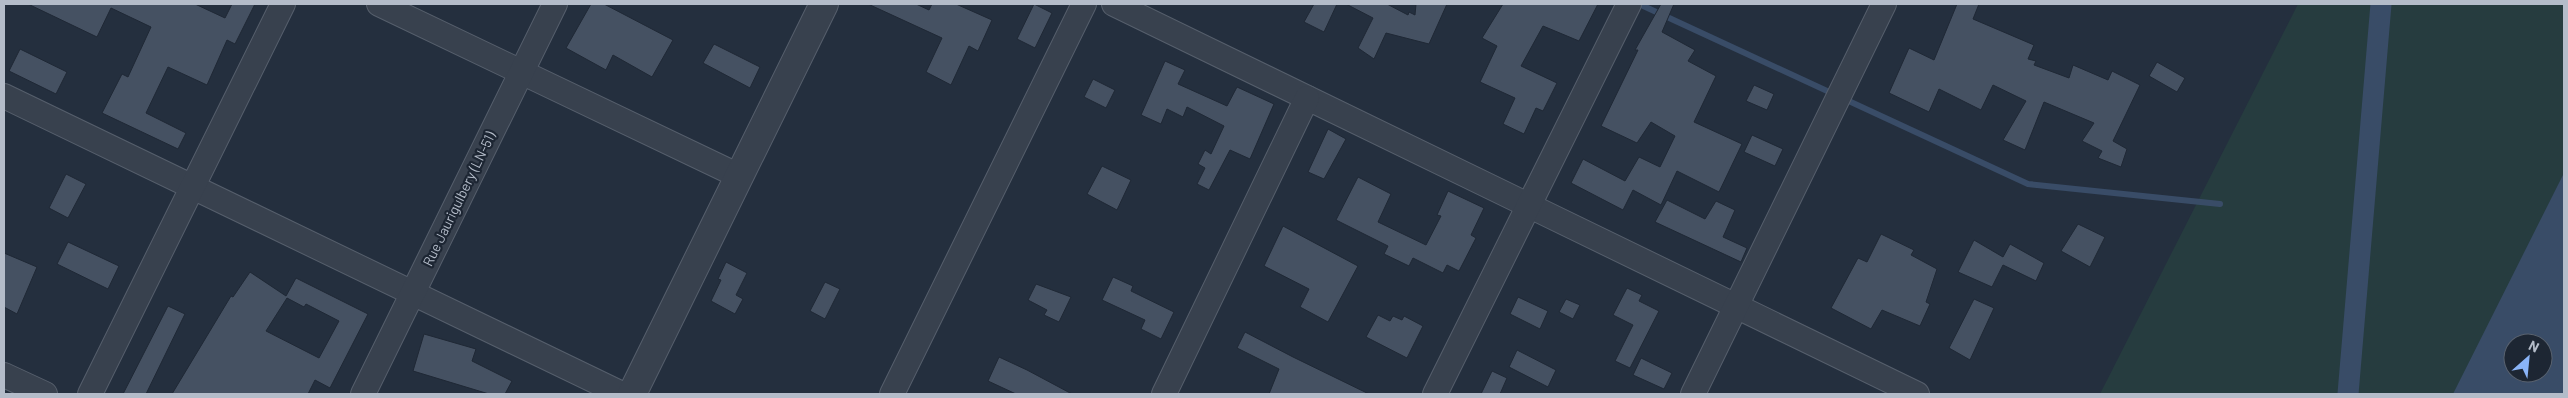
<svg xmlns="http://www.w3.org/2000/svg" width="2568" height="398" viewBox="0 0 2568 398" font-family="Barlow,sans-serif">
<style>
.green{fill:#263c3f;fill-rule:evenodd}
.water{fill:#394c67;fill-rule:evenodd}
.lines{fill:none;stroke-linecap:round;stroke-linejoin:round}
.stream{stroke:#394c67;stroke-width:6}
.canal{stroke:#394c67;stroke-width:21}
.building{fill:#455162;stroke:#1f2835;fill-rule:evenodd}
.minor-casing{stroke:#565f6c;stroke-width:26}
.tertiary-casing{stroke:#565f6c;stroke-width:30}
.minor{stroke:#38414e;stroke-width:24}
.tertiary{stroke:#38414e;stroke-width:28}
.labels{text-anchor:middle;stroke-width:4.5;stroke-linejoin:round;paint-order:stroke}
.street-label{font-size:14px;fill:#b4bcc9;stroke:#1d2633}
</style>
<rect width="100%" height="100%" fill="#242f3e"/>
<!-- green -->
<path class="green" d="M2298,4h266v390h-464zM2513,343h30v30h-30z"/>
<!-- water -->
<path class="water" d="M2564,173v221h-111zM2513,343h30v30h-30z"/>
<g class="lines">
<!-- stream -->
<path class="stream" d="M1639,4l389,180 192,20"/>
<!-- canal -->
<path class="canal" d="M2348,394l33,-390"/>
</g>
<!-- building -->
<g class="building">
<path d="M28,4h167l30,14 7,-14h23l-20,40 -8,-4 -20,45 -39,-18 -22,46 40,20 -8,16 -76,-36 20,-39 6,3 23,-50 -40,-19 -14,29z"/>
<path d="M591,4h13l69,36 -21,37 -39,-22 -7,15 -40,-22z"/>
<path d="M868,4h48l13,6 3,-6h24l36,16 -14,31 -9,-5 -18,39 -25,-13 16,-34z"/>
<path d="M1034,4l18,9 -17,35 -18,-9z"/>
<path d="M1314,4h23l-13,28 -20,-10z"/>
<path d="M1346,4h41l21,11 1,-3 6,3 1,-11h31l-18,40 -43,-11 -12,26 -16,-11 15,-30z"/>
<path d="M1503,4h95l-19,37 -36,-15 -22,40 36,17 -14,28 -7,-3 -12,26 -21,-10 12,-26 -35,-16 17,-36 -15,-8z"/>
<path d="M1661,4h13l-12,28 33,18 -7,11 28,15 -22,46 48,22 -23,48 -42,-21 -16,34 -28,-15 -10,20 -52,-27 12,-24 42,22 14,-24 21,10 15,-31 -24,-14 -14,21 -36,-17 37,-76h-3z"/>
<path d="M1957,4h22l-6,15 61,26 -6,14 8,2 -2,4 35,13 4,-13 35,15 4,-9 28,14 -27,56 14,8 -6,18 -23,-9 4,-7 -20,-10 12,-18 -50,-21 -19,48 -22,-10 23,-39 -33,-16 -12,25 -42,-21 -10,23 -40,-19 20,-45 25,12z"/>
<path d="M714,44l46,23 -10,21 -47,-25z"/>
<path d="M20,49l47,23 -11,22 -47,-23z"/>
<path d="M1165,61l20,9 -7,14 49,22 10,-19 37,17 -24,55 -20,-9 -21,40 -12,-6 8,-16 -7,-4 7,-14 6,4 13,-28 -37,-19 -4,10 -16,-8 -6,15 -20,-9z"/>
<path d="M2157,62l28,16 -8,14 -28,-16z"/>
<path d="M1093,79l22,11 -9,18 -22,-11z"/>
<path d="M1754,85l20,9 -7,16 -21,-9z"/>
<path d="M1328,129l18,10 -22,40 -16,-7z"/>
<path d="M1752,135l31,14 -8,17 -31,-14z"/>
<path d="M1102,166l29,14 -14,30 -30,-16z"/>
<path d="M66,174l20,10 -18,34 -19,-10z"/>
<path d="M1358,177l33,17 -13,28 48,23 15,-29 -4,-1 11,-24 36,17 -13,27 5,3 -17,33 -12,-6 -4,8 -30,-15 -4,8 -25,-12 4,-8 -52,-26z"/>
<path d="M1667,200l38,19 11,-18 19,9 -12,27 24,11 -6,14 -86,-40z"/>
<path d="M2078,224l27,13 -15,30 -29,-16z"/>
<path d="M1283,226l75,40 -30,56 -28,-15 9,-18 -45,-23z"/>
<path d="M1881,234l33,16 -3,5 26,14 -11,33 4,2 -10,22 -38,-16 -11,19 -40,-21 27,-50 9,4z"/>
<path d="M1974,240l29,17 7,-13 34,19 -8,18 -33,-16 -11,22 -34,-15z"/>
<path d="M68,242l51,24 -11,23 -51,-25z"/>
<path d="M4,253l33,14 -20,47 -13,-7z"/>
<path d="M726,262l21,11 -11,22 7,4 -8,15 -24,-13 10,-21 -3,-1z"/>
<path d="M250,272l36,24 10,-18 72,36 -38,74 -15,-8 -7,14h-136l59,-98 2,1zM287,298l17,9 2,-3 33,17 -20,37 -53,-27z"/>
<path d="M1113,277l20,9 -2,5 43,21 -13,27 -20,-10 4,-9 -43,-20z"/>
<path d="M825,282l15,7 -15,30 -15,-8z"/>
<path d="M1036,284l35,13 -12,25 -15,-7 3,-5 -19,-10z"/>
<path d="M1627,288l15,7 -3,6 20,10 -29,57 -15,-7 18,-36 -20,-10z"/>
<path d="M1518,297l30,14 -8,18 -30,-15z"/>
<path d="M1566,299l14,6 -7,14 -14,-7z"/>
<path d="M1974,299l20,9 -24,52 -21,-12z"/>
<path d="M168,306l17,8 -39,80h-23z"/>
<path d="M1378,315l12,6 3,-5 9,4 2,-4 19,10 -16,32 -41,-21z"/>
<path d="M1245,332l48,25 76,37h-100l10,-25 -42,-21z"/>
<path d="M424,334l52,15 -4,12 40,20 -7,13h-16l-76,-23z"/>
<path d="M1517,350l39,20 -8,17 -39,-20z"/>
<path d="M999,357l28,13 45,24h-56l-28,-13z"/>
<path d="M1641,358l31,15 -8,16 -31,-14z"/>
<path d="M1492,371l15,7 -7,16h-19z"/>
</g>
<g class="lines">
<!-- minor casing -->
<g class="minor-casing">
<g id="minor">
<path d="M379,4l360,172"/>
<path d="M1114,4l803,390"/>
<path d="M4,96l618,298"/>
<path d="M4,375l41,19"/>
<path d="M90,394l193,-390"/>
<path d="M363,394l192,-390"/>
<path d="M892,394l192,-390"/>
<path d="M1164,394l143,-296"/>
<path d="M1435,394l194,-390"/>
<path d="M1693,394l191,-390"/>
</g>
</g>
<!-- tertiary casing -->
<g class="tertiary-casing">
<path id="tertiary" d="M632,394l192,-390"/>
</g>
<!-- minor -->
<use href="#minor" class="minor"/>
<!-- tertiary -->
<use href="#tertiary" class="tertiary"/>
</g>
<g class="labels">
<!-- street labels -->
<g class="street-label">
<text transform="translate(459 199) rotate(-64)" y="5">Rue Jaurigulbery (LN-51)</text>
</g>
</g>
<!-- border -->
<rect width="2568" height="398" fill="none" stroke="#b4bcc9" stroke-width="10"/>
<!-- north arrow -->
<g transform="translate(2528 358) rotate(27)"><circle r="24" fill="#1d2633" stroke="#59626f"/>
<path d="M0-4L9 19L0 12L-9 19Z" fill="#8ab4f8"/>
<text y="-8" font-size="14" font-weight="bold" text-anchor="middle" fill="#b4bcc9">N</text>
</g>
</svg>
